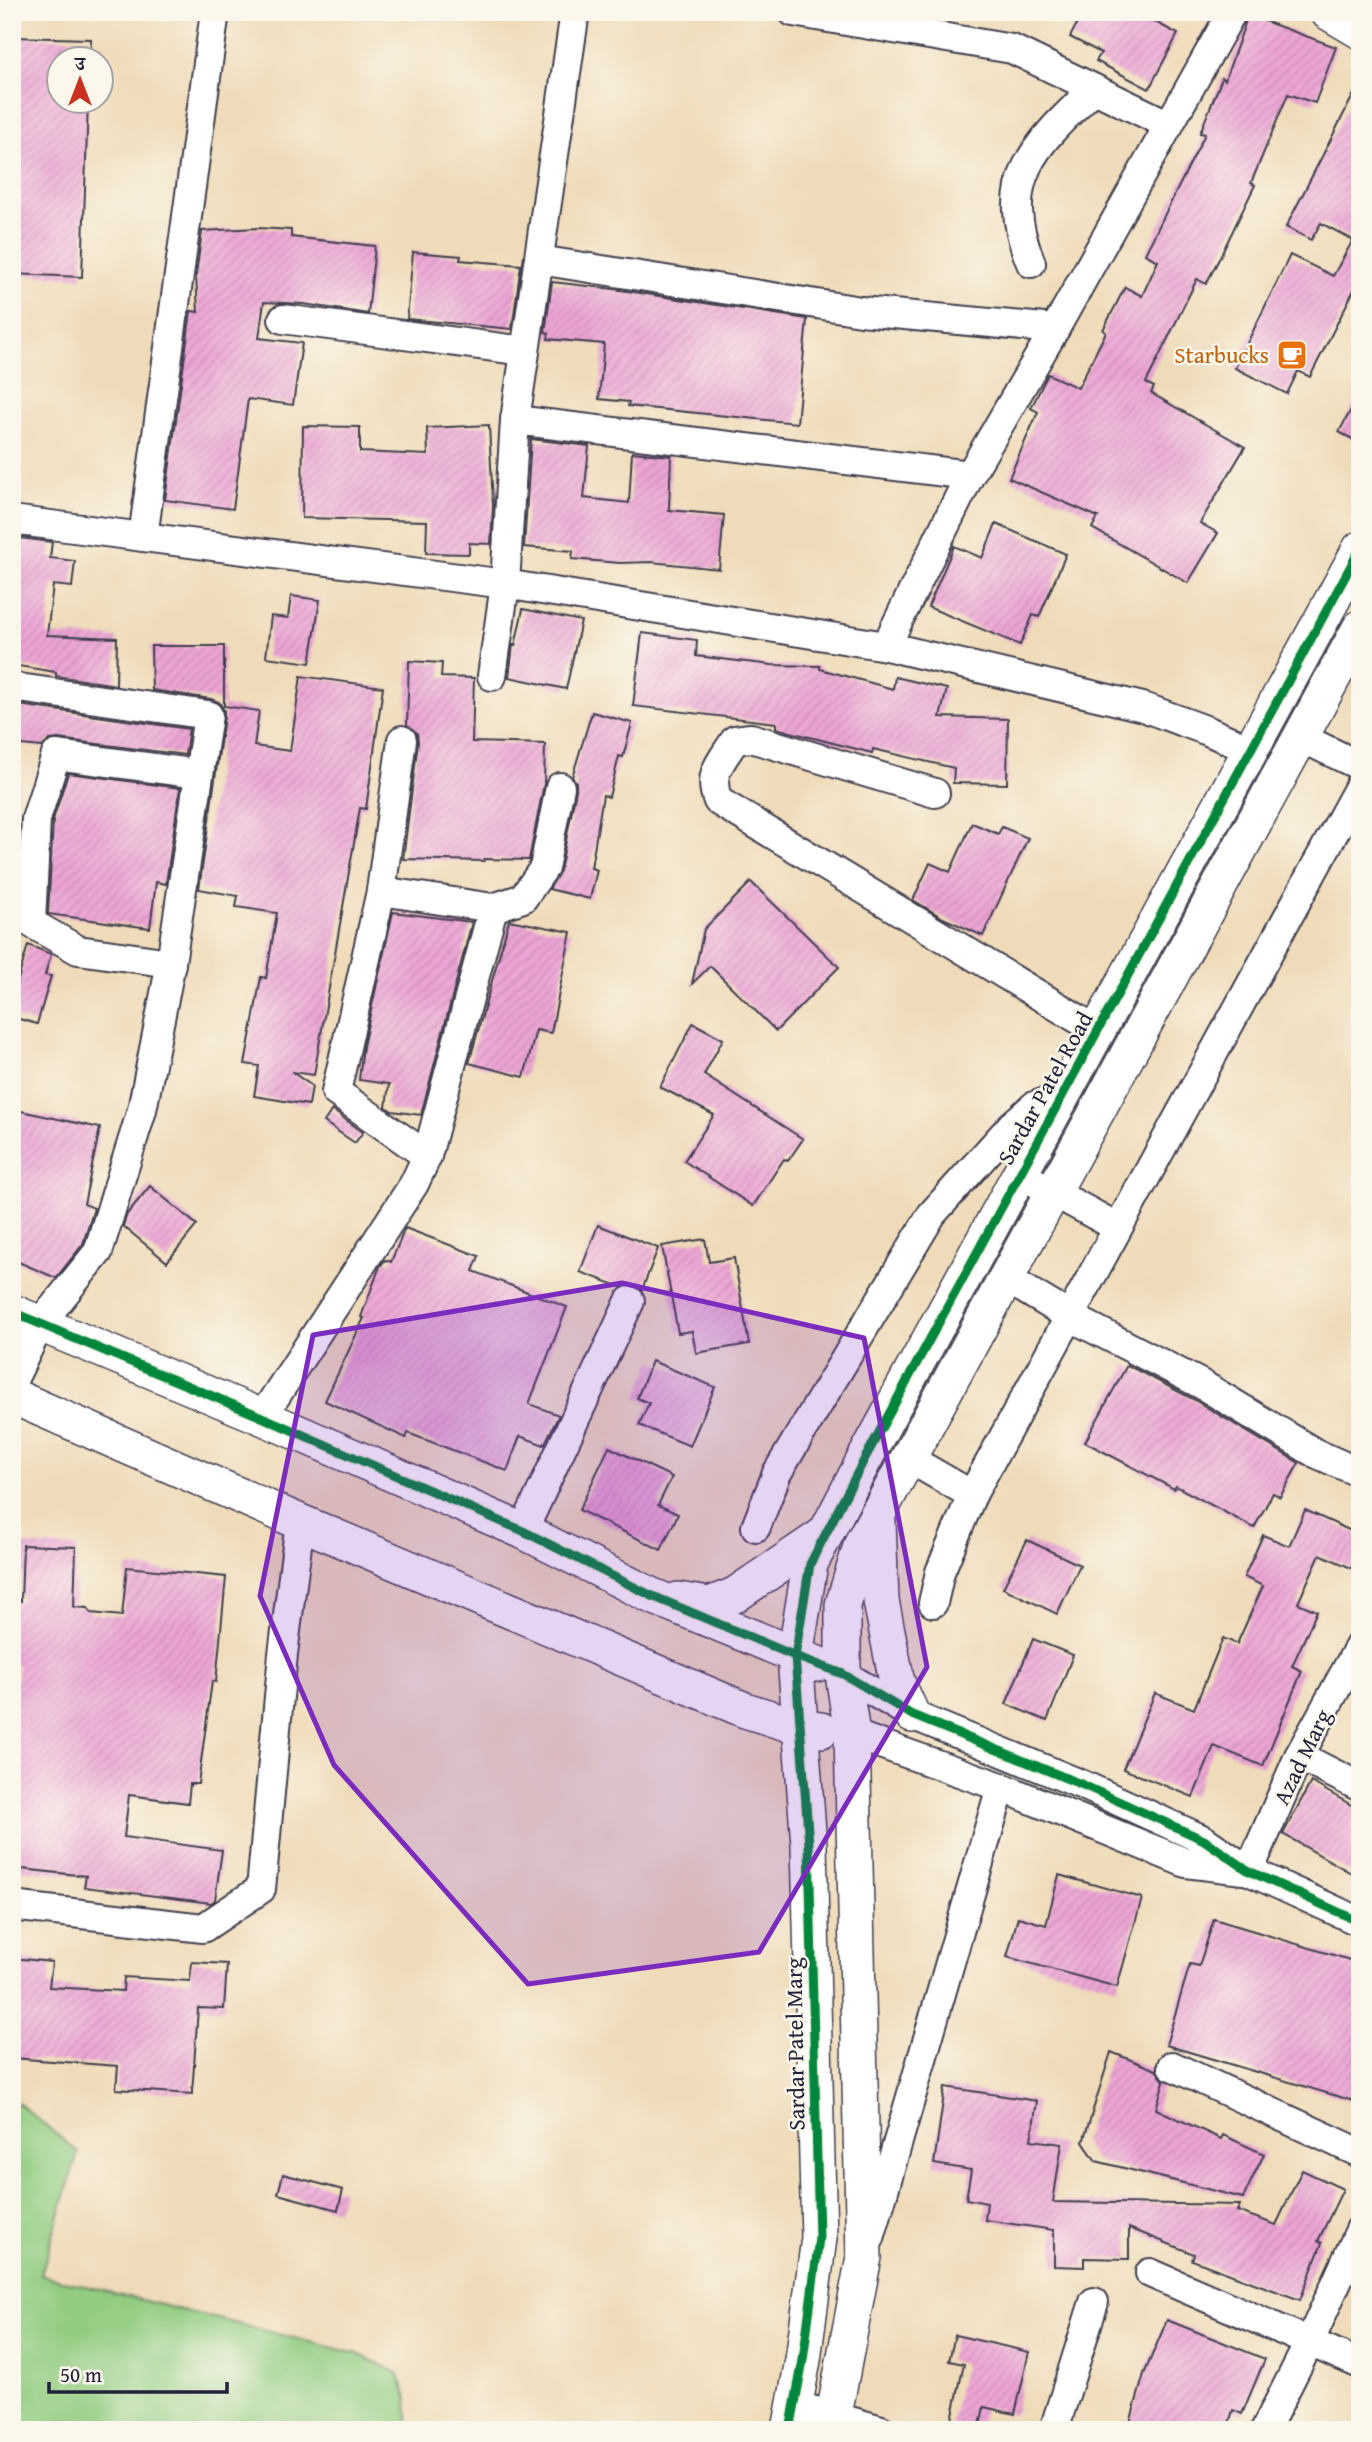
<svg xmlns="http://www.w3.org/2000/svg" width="1372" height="2442" viewBox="0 0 1372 2442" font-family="'Gentium Book Plus','Noto Serif Devanagari',serif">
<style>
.green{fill:#91cc80;stroke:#5a775e;stroke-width:2}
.building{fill:url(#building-hatch)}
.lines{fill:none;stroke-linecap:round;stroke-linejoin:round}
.minor-casing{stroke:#413e4e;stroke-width:32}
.tertiary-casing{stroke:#413e4e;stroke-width:38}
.minor{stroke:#fff;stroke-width:28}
.tertiary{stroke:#fff;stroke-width:35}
.cycleway-casing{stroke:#fbf7ec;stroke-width:13}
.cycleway{stroke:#00873e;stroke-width:9}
.marked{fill:#7b2cbf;fill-opacity:0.2;stroke:#7b2cbf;stroke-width:5;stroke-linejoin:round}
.labels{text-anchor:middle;stroke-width:5;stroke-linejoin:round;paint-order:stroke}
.food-label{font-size:23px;fill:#c56008;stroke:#fbf7ec;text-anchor:end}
.street-label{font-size:23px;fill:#22223b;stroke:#fbf7ec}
</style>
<defs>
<pattern id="building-hatch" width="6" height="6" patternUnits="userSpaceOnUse" patternTransform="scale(1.75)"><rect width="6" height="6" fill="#eca5d4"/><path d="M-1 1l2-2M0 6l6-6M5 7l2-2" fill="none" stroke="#ca8eb7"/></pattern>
</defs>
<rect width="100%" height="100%" fill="#fbf7ec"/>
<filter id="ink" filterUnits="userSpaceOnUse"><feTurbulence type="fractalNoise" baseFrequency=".0143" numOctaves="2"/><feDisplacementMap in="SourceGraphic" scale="14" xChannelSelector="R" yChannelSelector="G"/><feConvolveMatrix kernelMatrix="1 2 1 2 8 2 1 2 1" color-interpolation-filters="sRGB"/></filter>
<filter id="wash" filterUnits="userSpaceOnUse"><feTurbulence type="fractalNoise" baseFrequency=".00686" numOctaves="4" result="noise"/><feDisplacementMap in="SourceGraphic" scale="28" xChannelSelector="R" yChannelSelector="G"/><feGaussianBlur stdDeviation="1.57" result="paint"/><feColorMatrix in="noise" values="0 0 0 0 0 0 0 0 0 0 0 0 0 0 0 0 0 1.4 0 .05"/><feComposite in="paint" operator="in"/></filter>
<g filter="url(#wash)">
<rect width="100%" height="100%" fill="#efdbb9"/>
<!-- green -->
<path class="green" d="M12,2102l6,1 60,49 -37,123 317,79 40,19 9,24 2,33h-397z"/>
<g id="blocks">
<!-- building -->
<g class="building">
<path d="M1083,12h53l42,22 -29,55 -53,-28 5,-8 -31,-16z"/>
<path d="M1248,15l88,32 -21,56 -27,-9 -37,89 4,2 -34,70 -15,29 -9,-5 -51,104 8,4 -3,6 94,54 -45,76 18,10 -30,50 -96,-55 6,-11 -89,-39 29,-66 -7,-4 17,-34 30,14 28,-56 -3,-2 22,-43 17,9 16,-35 -13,-7 60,-120 -5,-1 22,-55 3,2z"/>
<path d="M12,37l79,2 -1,21h-30v42h28l-6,175 -70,-3z"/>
<path d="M1360,82v196l-50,99 -12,-6 -11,23 -52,-26 55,-113 43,21 20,-36 -32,-17 -10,17 -25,-13z"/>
<path d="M258,228l33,2v7l84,9 -7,68 -64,-10 -40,-2 -5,36 43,5 -9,62 -45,-6 -15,110 -68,-9 26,-189 7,1 -2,-37 6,-44z"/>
<path d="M413,252l48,4 -1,4 61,5 -9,64 -105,-10z"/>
<path d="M552,282l62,7 193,30 -10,104 -169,-17 1,-4 -30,-3 5,-55 -56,-5 1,-6 -4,-1z"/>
<path d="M1360,393v50l-21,-11z"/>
<path d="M489,425l4,81 -2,38 -22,-1v11l-43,-1 1,-32 -125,-3 1,-92 57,1v25l68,3 -1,-27z"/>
<path d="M531,439l58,7 -5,52 45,5 3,-51 39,4 -2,54 55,5 -5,54 -68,-7 -31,1 -48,-4 1,-8 -49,-4z"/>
<path d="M996,524l70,30 -27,63 -6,-2 -13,30 -92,-38 26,-61 28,12z"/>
<path d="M12,537l40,5 -2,16 25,3 -3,26 -19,-2 -6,50 70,3 -1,47 -60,-9v-4l-44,-7z"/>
<path d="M291,596l29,4 -10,63 -44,-6 5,-41 17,2z"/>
<path d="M523,609l58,12 -15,68 -57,-12 4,-32 2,1z"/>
<path d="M642,633l55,7 -1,16 76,9 48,1v3l73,20 2,-12 52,12 -7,28 68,2 -1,65 -54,-1 1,-15 -81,-19 -1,4 -78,-20 -18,-5v-5l-143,-17z"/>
<path d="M151,646h73v60l35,5 -5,35 36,5 11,-75 82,11 -17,122 -6,-1 -46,267 -22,-3 20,14 -3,19 -55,-9 5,-30 -14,-2 16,-87 5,1 11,-65 -41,-6 2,-11 -39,-7 25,-172v-7l-5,-8 -8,-3 -59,-9z"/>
<path d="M409,661l33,2 -1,14 33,1 -2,64 73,2 -1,40 -15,76 -45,-1v2l-81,-2 15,-117 -1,-9 -10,-8z"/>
<path d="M12,704l177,25 -4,26 -127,-16 -8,1 -8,7 -30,-3z"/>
<path d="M592,712l40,11 -9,34 -4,-1 -10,41 -6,-2 -12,73 6,2 -7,29 -41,-10 11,-18 16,-81v-8l-4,-5z"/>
<path d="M68,773l112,15 -14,96 -10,-2 -6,46 -102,-14 5,-94z"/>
<path d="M972,823l26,11 4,-7 26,11 -45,98 -40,-18 -30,-18 17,-37 20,9z"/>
<path d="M751,882l88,85 -63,64 -66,-65 -18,18 12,-55z"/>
<path d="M393,912l79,10 -51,193 -29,-4 -6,-4 3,-23 -30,-4 4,-34z"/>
<path d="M509,920l62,12 -20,101 -15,-3 -12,47 -55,-14z"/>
<path d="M28,945l23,9 -6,21 6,1 -14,48 -25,-7v-17z"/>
<path d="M693,1023l30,16 -19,36 99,64 -15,22 -4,-2 -31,47 -69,-45 30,-46 -54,-28z"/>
<path d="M332,1110l31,22 -8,11 -31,-21z"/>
<path d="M21,1111l79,17 -16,76 10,4 -11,36 -27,34 -40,-17 2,-5 -6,-2v-102z"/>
<path d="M150,1186l47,39 -30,37 -44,-36 4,-12z"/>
<path d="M598,1225l60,23 -16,42 -6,-4 -7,-2 -8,3 -41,-15z"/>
<path d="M405,1228l74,28 -6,15 94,36 -38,97 30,11 -15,30 -24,-9 -13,35 -99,-38 -2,5 -81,-37 39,-83 -3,-1 19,-51 5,-6 6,2z"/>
<path d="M705,1239l4,23 25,-4 15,86 -53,9 -4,-22 -14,2 -16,-87z"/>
<path d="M652,1361l63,26 -25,59 -51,-21 10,-22 -12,-5z"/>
<path d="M1127,1365l66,34 106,64 -19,34 -7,-4 -19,35 -78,-42 -2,3 -89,-47z"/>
<path d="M609,1447l63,30 -14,28 20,9 -17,36 -82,-40z"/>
<path d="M1305,1510l55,25v37l-40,-18 -22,49 19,8 -25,55 10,5 -39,95 -49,-20 -21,51 -70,-28 32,-76 39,16 29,-71 14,6 26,-58 -19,-9 19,-42 26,11z"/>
<path d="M1027,1540l53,25 -23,49 -54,-26z"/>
<path d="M23,1545l53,2 -2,60 14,1 3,5 31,3 5,-49 99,10 -10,105 -4,-1 -14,103h-8l-2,19 -59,-8 -5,42 98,13 -7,50 -4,3 -127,-16 2,-11 -74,-8v-151l6,-50 -6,-7v-60l9,1z"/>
<path d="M1033,1639l40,16 -26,66 -41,-17z"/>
<path d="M1311,1782l49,28v68l-77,-44z"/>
<path d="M1059,1875l83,23 -25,89 -110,-30 11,-40 28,8z"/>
<path d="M1214,1919l146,44v140l-194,-58 24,-81 9,2z"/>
<path d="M12,1958l40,4 -3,25 74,4 1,-14 66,4 2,-19 35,2 -3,45 -26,-1 -6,86 -76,-5 2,-23 -106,-8z"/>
<path d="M1111,2052l45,18 8,11 -8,28 65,30 2,-4 41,19 -21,44 -147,-37 -13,-19z"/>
<path d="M945,2087l92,14 -6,39 31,4 -9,58 187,3 -3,6 39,14 26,-55 41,19 -25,52 4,2 -22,57 -108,-40 2,-6 -65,-26v31l-45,-1v9l-30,-1v-36l-69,-10 2,-17 -21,-4 5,-29 -37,-6z"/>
<path d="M283,2174l60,16 -5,20 -60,-16z"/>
<path d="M1167,2320l98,39 -23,55 -9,-4 -6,20h-99l16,-56z"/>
<path d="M955,2335l74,17 -14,62 -31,-7 -5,23 -28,-6 13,-60 -15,-3z"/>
</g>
</g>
</g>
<g filter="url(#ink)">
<use href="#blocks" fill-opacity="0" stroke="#413e4e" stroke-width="2"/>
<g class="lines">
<!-- minor casing -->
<g class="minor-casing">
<g id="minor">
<path d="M793,12l219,37 157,76"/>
<path d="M539,260l322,51 194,18"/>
<path d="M1031,263c-35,-84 5,-119 63,-174"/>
<path d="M283,319l242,32"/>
<path d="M515,420l455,55"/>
<path d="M12,520l493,64 381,62 257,61 65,24 43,19"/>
<path d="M143,537l72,-525"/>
<path d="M886,646l84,-171 85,-146 177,-317"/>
<path d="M492,676l13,-92 10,-164 60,-408"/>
<path d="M12,687l196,28 -37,248 -29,147 -44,142 -58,72 -28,58"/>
<path d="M1300,737l60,29"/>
<path d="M402,740l-21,151 -45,201 91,64"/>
<path d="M935,793l-184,-55 -16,2c-14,22 -28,34 -17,61l380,230"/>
<path d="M493,908l30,-10 21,-30 16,-81"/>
<path d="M171,963l-93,-13 -47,-27 5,-104 20,-64 143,19"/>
<path d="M1020,1174l97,53"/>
<path d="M1006,1278l63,38 132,68 114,69 45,20"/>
<path d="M262,1417l152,-233 13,-28 66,-248 -112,-17"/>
<path d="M908,1458l64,37"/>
<path d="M756,1527l21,-54 155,-259 80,-89 22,-19 28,-10"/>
<path d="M523,1531l107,-230"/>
<path d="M933,1603l7,-31 32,-77 388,-710"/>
<path d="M843,1674l69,41 171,70 121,55 45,31 111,51"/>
<path d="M852,1734l149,53 185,76 57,7"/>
<path d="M1299,1756l61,31"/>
<path d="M1249,1871l50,-115 61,-111"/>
<path d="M12,1906l191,22 58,-39 22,-235 17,-132"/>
<path d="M1172,2066l188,87"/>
<path d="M870,2238l131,-451"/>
<path d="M1150,2273l210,91"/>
<path d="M794,2405l87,25"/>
<path d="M1054,2430l40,-128"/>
<path d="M1265,2430l45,-89 50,-111"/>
</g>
</g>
<!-- tertiary casing -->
<g class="tertiary-casing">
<g id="tertiary">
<path d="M1328,12l32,19"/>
<path d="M12,1312l250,105 261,114 127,64 167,69"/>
<path d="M12,1396l288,126 445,188 54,17 22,3"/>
<path d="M878,1522l3,79 16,81 15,33"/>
<path d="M678,1600l31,5 26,-10 90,-61"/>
<path d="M790,2430l13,-70 16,-122 -10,-393 -14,-189 15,-92 54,-104 496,-911"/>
<path d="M831,2430l33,-173 -12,-523 -9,-60v-69l19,-62 498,-915"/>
</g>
</g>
<!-- minor -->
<use href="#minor" class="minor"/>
<!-- tertiary -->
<use href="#tertiary" class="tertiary"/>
<!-- cycleway casing -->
<g class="cycleway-casing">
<g id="cycleway">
<path d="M12,1312l250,105 261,114 127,64 145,61 48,18 69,41 171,70 121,55 45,31 111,51"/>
<path d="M790,2430l13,-70 16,-122 -10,-393 -14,-189 15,-92 54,-104 496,-911"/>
</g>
</g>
<!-- cycleway -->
<use href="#cycleway" class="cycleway"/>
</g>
</g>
<!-- marked area -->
<path class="marked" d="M622,1283l242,55 63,329 -168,285 -231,32 -194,-219 -74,-169 53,-261z"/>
<!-- icons -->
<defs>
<g id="cafe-square" transform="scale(1.575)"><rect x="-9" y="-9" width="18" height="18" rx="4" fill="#e8710a" stroke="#fbf7ec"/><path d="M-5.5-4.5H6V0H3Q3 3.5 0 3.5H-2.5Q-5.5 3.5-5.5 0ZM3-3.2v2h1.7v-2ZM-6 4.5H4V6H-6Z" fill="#fff"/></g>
</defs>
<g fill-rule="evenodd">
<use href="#cafe-square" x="1292" y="355"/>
</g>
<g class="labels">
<!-- food labels -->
<g class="food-label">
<text x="1269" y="363">Starbucks</text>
</g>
<!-- street labels -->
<g class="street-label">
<text transform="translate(1045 1088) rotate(-61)" y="8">Sardar Patel Road</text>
<text transform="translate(1302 1757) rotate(-64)" y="8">Azad Marg</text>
<text transform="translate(795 2044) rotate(-91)" y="8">Sardar Patel Marg</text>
</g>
</g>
<!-- margin -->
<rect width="1372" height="2442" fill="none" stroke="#fbf7ec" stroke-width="42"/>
<!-- north arrow -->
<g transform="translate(80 80)"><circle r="33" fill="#fbf7ec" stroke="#a4a2a5" stroke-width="2"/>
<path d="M0-5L12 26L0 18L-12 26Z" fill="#c8321e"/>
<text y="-10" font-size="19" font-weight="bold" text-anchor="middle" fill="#22223b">उ</text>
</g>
<!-- scale -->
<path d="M49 2382v10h178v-10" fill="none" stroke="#22223b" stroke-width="3.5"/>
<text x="60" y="2382" font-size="21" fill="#22223b" stroke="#fbf7ec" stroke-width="5" paint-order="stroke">50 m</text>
</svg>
